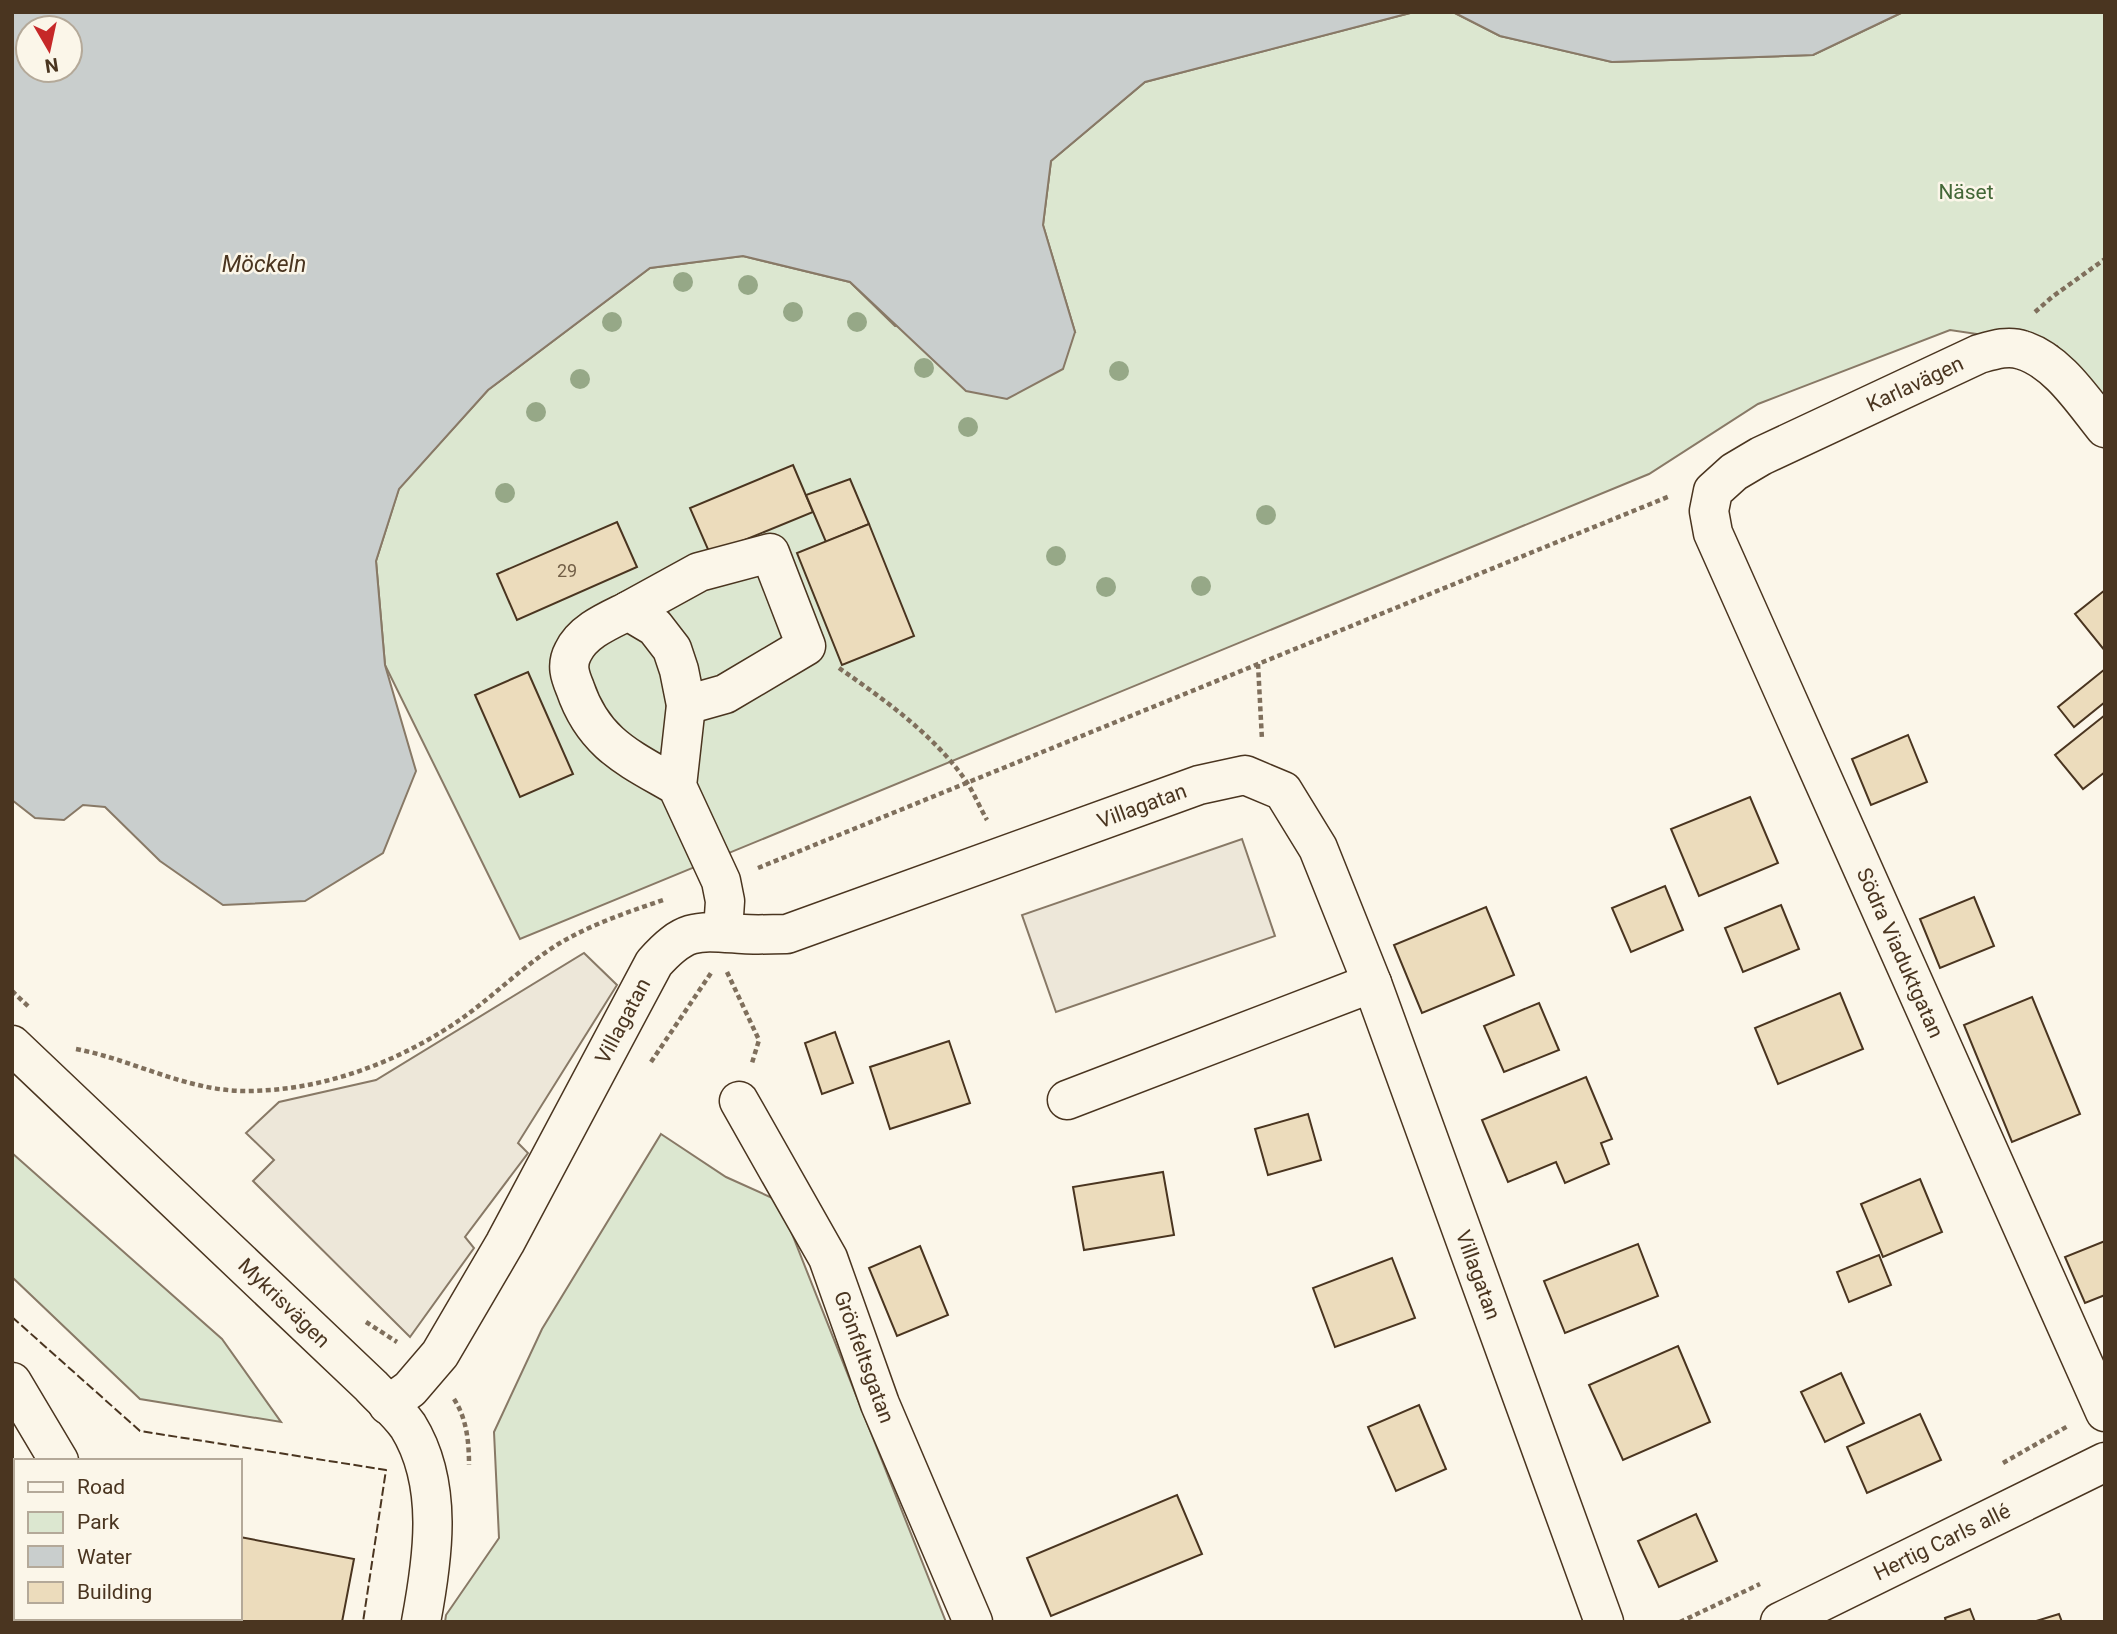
<svg xmlns="http://www.w3.org/2000/svg" width="2117" height="1634" viewBox="0 0 2117 1634" font-family="Roboto,sans-serif">
<style>
.green{fill:#dce7d0;stroke:#887966;stroke-width:2}
.parking{fill:#ede7d9;stroke:#887966;stroke-width:2}
.water{fill:#c9cecd;stroke:#887966;stroke-width:2;fill-rule:evenodd}
.building{fill:#ecdcbc;stroke:#4a3520;stroke-width:2}
.lines{fill:none;stroke-linecap:round;stroke-linejoin:round}
.minor-casing{stroke:#4a3520;stroke-width:41}
.path{stroke:#7f6f5c;stroke-width:4.5;stroke-dasharray:5 3.5;stroke-linecap:butt}
.minor{stroke:#fbf6e9;stroke-width:38}
.fence{stroke:#4a3520;stroke-width:2;stroke-dasharray:9 3.5;stroke-linecap:butt}
.tree{fill:#96a887}
.labels{text-anchor:middle;stroke-width:5;stroke-linejoin:round;paint-order:stroke}
.number-label{font-size:18px;fill:#725f47}
.park-label{font-size:21px;fill:#436837;stroke:#fbf6e9}
.street-label{font-size:21px;fill:#4a3520;stroke:#fbf6e9}
.water-label{font-size:23px;font-style:italic;fill:#4a3520;stroke:#fbf6e9}
</style>
<rect width="100%" height="100%" fill="#fbf6e9"/>
<!-- green -->
<g class="green">
<path d="M1414,12h39l47,24 112,26 201,-7 90,-43h202v392l-48,-58 -107,-16 -192,74 -109,70 -1129,465 -135,-274 -9,-104 23,-73 89,-98 162,-122 93,-12 107,26 45,44 180,6 -32,-107 8,-64 94,-79z"/>
<path d="M661,1134l65,43 53,24 167,421h-501l1,-7 53,-77 -5,-106 48,-103z"/>
<path d="M12,1153l210,186 59,83 -141,-23 -128,-122z"/>
</g>
<!-- parking -->
<g class="parking">
<path d="M1242,839l33,97 -219,76 -34,-97z"/>
<path d="M584,953l33,32 -99,158 10,10 -63,84 9,11 -64,89 -157,-156 21,-21 -28,-27 33,-31 97,-22z"/>
</g>
<!-- water -->
<g class="water">
<path d="M12,12h1402l-269,70 -94,79 -8,64 32,107 -12,37 -56,30 -41,-8 -116,-109 -107,-26 -93,12 -162,122 -89,99 -23,72 9,104 31,106 -33,82 -78,48 -82,4 -63,-44 -55,-54 -22,-2 -19,15 -29,-2 -23,-18zM28,28h42v42h-42z"/>
<path d="M1453,12h450l-90,43 -201,7 -112,-26z"/>
</g>
<!-- building -->
<g class="building">
<path d="M793,465l20,47 -103,42 -20,-46z"/>
<path d="M850,479l19,45 -43,18 -20,-47z"/>
<path d="M617,522l20,45 -120,53 -20,-46z"/>
<path d="M869,524l45,112 -72,29 -45,-112z"/>
<path d="M2105,590v61l-30,-37z"/>
<path d="M2105,669v33l-31,25 -16,-20z"/>
<path d="M528,672l45,102 -53,23 -45,-102z"/>
<path d="M2105,715v57l-22,17 -28,-34z"/>
<path d="M1908,735l19,47 -56,23 -19,-46z"/>
<path d="M1750,797l28,66 -79,33 -28,-67z"/>
<path d="M1665,886l18,44 -52,22 -19,-44z"/>
<path d="M1974,897l20,49 -54,22 -20,-49z"/>
<path d="M1781,905l18,44 -56,23 -18,-44z"/>
<path d="M1486,907l28,68 -92,38 -28,-68z"/>
<path d="M1840,993l23,56 -85,35 -23,-56z"/>
<path d="M2032,997l48,117 -68,28 -48,-117z"/>
<path d="M1539,1003l20,47 -55,22 -20,-46z"/>
<path d="M835,1032l18,51 -31,11 -17,-51z"/>
<path d="M949,1041l21,62 -80,26 -20,-62z"/>
<path d="M1586,1077l26,62 -11,4 8,21 -44,19 -9,-21 -48,20 -26,-62z"/>
<path d="M1308,1114l13,46 -53,15 -13,-46z"/>
<path d="M1163,1172l11,63 -90,15 -11,-63z"/>
<path d="M1920,1179l22,53 -59,25 -22,-53z"/>
<path d="M2105,1241v54l-20,8 -20,-46z"/>
<path d="M1638,1244l20,52 -93,37 -21,-52z"/>
<path d="M920,1246l28,69 -51,21 -28,-68z"/>
<path d="M1879,1255l12,30 -42,17 -12,-30z"/>
<path d="M1392,1258l23,60 -80,29 -22,-59z"/>
<path d="M1678,1346l32,76 -87,38 -34,-75z"/>
<path d="M1841,1373l23,50 -39,19 -24,-50z"/>
<path d="M1419,1405l27,64 -50,22 -28,-64z"/>
<path d="M1920,1414l21,46 -74,33 -20,-46z"/>
<path d="M1177,1495l25,59 -151,62 -24,-58z"/>
<path d="M1696,1514l21,47 -58,26 -21,-46z"/>
<path d="M240,1537l114,22 -12,63h-141v-4h39z"/>
<path d="M1970,1609l5,13h-29l-1,-4z"/>
<path d="M2059,1614l3,8h-29z"/>
</g>
<g class="lines">
<!-- minor casing -->
<g class="minor-casing">
<g id="minor">
<path d="M2105,428c-22,-27 -47,-67 -83,-78 -14,-5 -29,0 -43,4l-218,102 -27,16 -21,19 -4,20 4,22 392,879"/>
<path d="M628,611l71,-39 71,-19 36,93 -81,48 -39,11"/>
<path d="M677,786c-48,-28 -83,-42 -102,-98 -5,-12 -9,-23 -2,-36 10,-21 35,-31 55,-41l27,16 17,22 7,21 7,35 -9,81 44,95 4,20 -2,30"/>
<path d="M12,1045l359,341c12,13 27,26 37,40 36,58 25,132 13,196"/>
<path d="M1067,1100l305,-117"/>
<path d="M739,1101l89,157 52,146 93,218"/>
<path d="M12,1382l47,79"/>
<path d="M388,1405l22,-16 30,-35 65,-111 149,-280c32,-36 44,-32 89,-29 15,1 30,0 44,0l412,-149 46,-10 38,16 35,57 54,135 232,639"/>
<path d="M120,1618v4"/>
<path d="M1780,1622l325,-160"/>
</g>
</g>
<!-- path -->
<g class="path">
<path d="M2035,312l17,-15 53,-38"/>
<path d="M1258,664l4,76"/>
<path d="M839,668c46,32 95,67 127,113 8,12 14,27 21,39"/>
<path d="M758,868l912,-372"/>
<path d="M727,972l32,68 -7,23"/>
<path d="M12,991l18,17"/>
<path d="M76,1049c58,11 110,42 170,42 79,0 159,-31 222,-77 31,-23 59,-51 92,-71 32,-19 68,-31 103,-43"/>
<path d="M651,1062l60,-89"/>
<path d="M366,1322l31,20"/>
<path d="M454,1399c13,20 15,44 15,66"/>
<path d="M2003,1463l65,-37"/>
<path d="M1680,1622l80,-38"/>
</g>
<!-- minor -->
<use href="#minor" class="minor"/>
<!-- fence -->
<path class="fence" d="M12,1317l128,114 246,39 -23,152"/>
</g>
<!-- trees -->
<g class="tree">
<circle cx="683" cy="282" r="10"/>
<circle cx="748" cy="285" r="10"/>
<circle cx="793" cy="312" r="10"/>
<circle cx="612" cy="322" r="10"/>
<circle cx="857" cy="322" r="10"/>
<circle cx="924" cy="368" r="10"/>
<circle cx="1119" cy="371" r="10"/>
<circle cx="580" cy="379" r="10"/>
<circle cx="536" cy="412" r="10"/>
<circle cx="968" cy="427" r="10"/>
<circle cx="505" cy="493" r="10"/>
<circle cx="1266" cy="515" r="10"/>
<circle cx="1056" cy="556" r="10"/>
<circle cx="1201" cy="586" r="10"/>
<circle cx="1106" cy="587" r="10"/>
</g>
<g class="labels">
<!-- number labels -->
<g class="number-label">
<text x="567" y="577">29</text>
</g>
<!-- park labels -->
<g class="park-label">
<text x="1966" y="199">Näset</text>
</g>
<!-- street labels -->
<g class="street-label">
<text transform="translate(1915 384) rotate(-25)" y="7">Karlavägen</text>
<text transform="translate(1142 806) rotate(-20)" y="7">Villagatan</text>
<text transform="translate(1900 953) rotate(66)" y="7">Södra Viaduktgatan</text>
<text transform="translate(623 1021) rotate(-62)" y="7">Villagatan</text>
<text transform="translate(1478 1275) rotate(70)" y="7">Villagatan</text>
<text transform="translate(284 1303) rotate(44)" y="7">Mykrisvägen</text>
<text transform="translate(864 1357) rotate(70)" y="7">Grönfeltsgatan</text>
<text transform="translate(1942 1542) rotate(-26)" y="7">Hertig Carls allé</text>
</g>
<!-- water labels -->
<g class="water-label">
<text x="264" y="272">Möckeln</text>
</g>
</g>
<!-- border -->
<rect width="2117" height="1634" fill="none" stroke="#4a3520" stroke-width="28"/>
<!-- legend -->
<rect x="14" y="1459" width="228" height="161" fill="#fbf6e9" stroke="#b4a999" stroke-width="2"/>
<rect x="28" y="1482" width="35" height="10" fill="#fbf6e9" stroke="#b4a999" stroke-width="2"/>
<text x="77" y="1494" font-size="21" fill="#4a3520">Road</text>
<rect x="28" y="1512" width="35" height="21" fill="#dce7d0" stroke="#b4a999" stroke-width="2"/>
<text x="77" y="1529" font-size="21" fill="#4a3520">Park</text>
<rect x="28" y="1546" width="35" height="21" fill="#c9cecd" stroke="#b4a999" stroke-width="2"/>
<text x="77" y="1564" font-size="21" fill="#4a3520">Water</text>
<rect x="28" y="1582" width="35" height="21" fill="#ecdcbc" stroke="#b4a999" stroke-width="2"/>
<text x="77" y="1599" font-size="21" fill="#4a3520">Building</text>
<!-- north arrow -->
<g transform="translate(49 49) rotate(171)"><circle r="33" fill="#fbf6e9" stroke="#b4a999" stroke-width="2"/>
<path d="M0-5L12 26L0 18L-12 26Z" fill="#c62828"/>
<text y="-10" font-size="19" font-weight="bold" text-anchor="middle" fill="#4a3520">N</text>
</g>
</svg>
